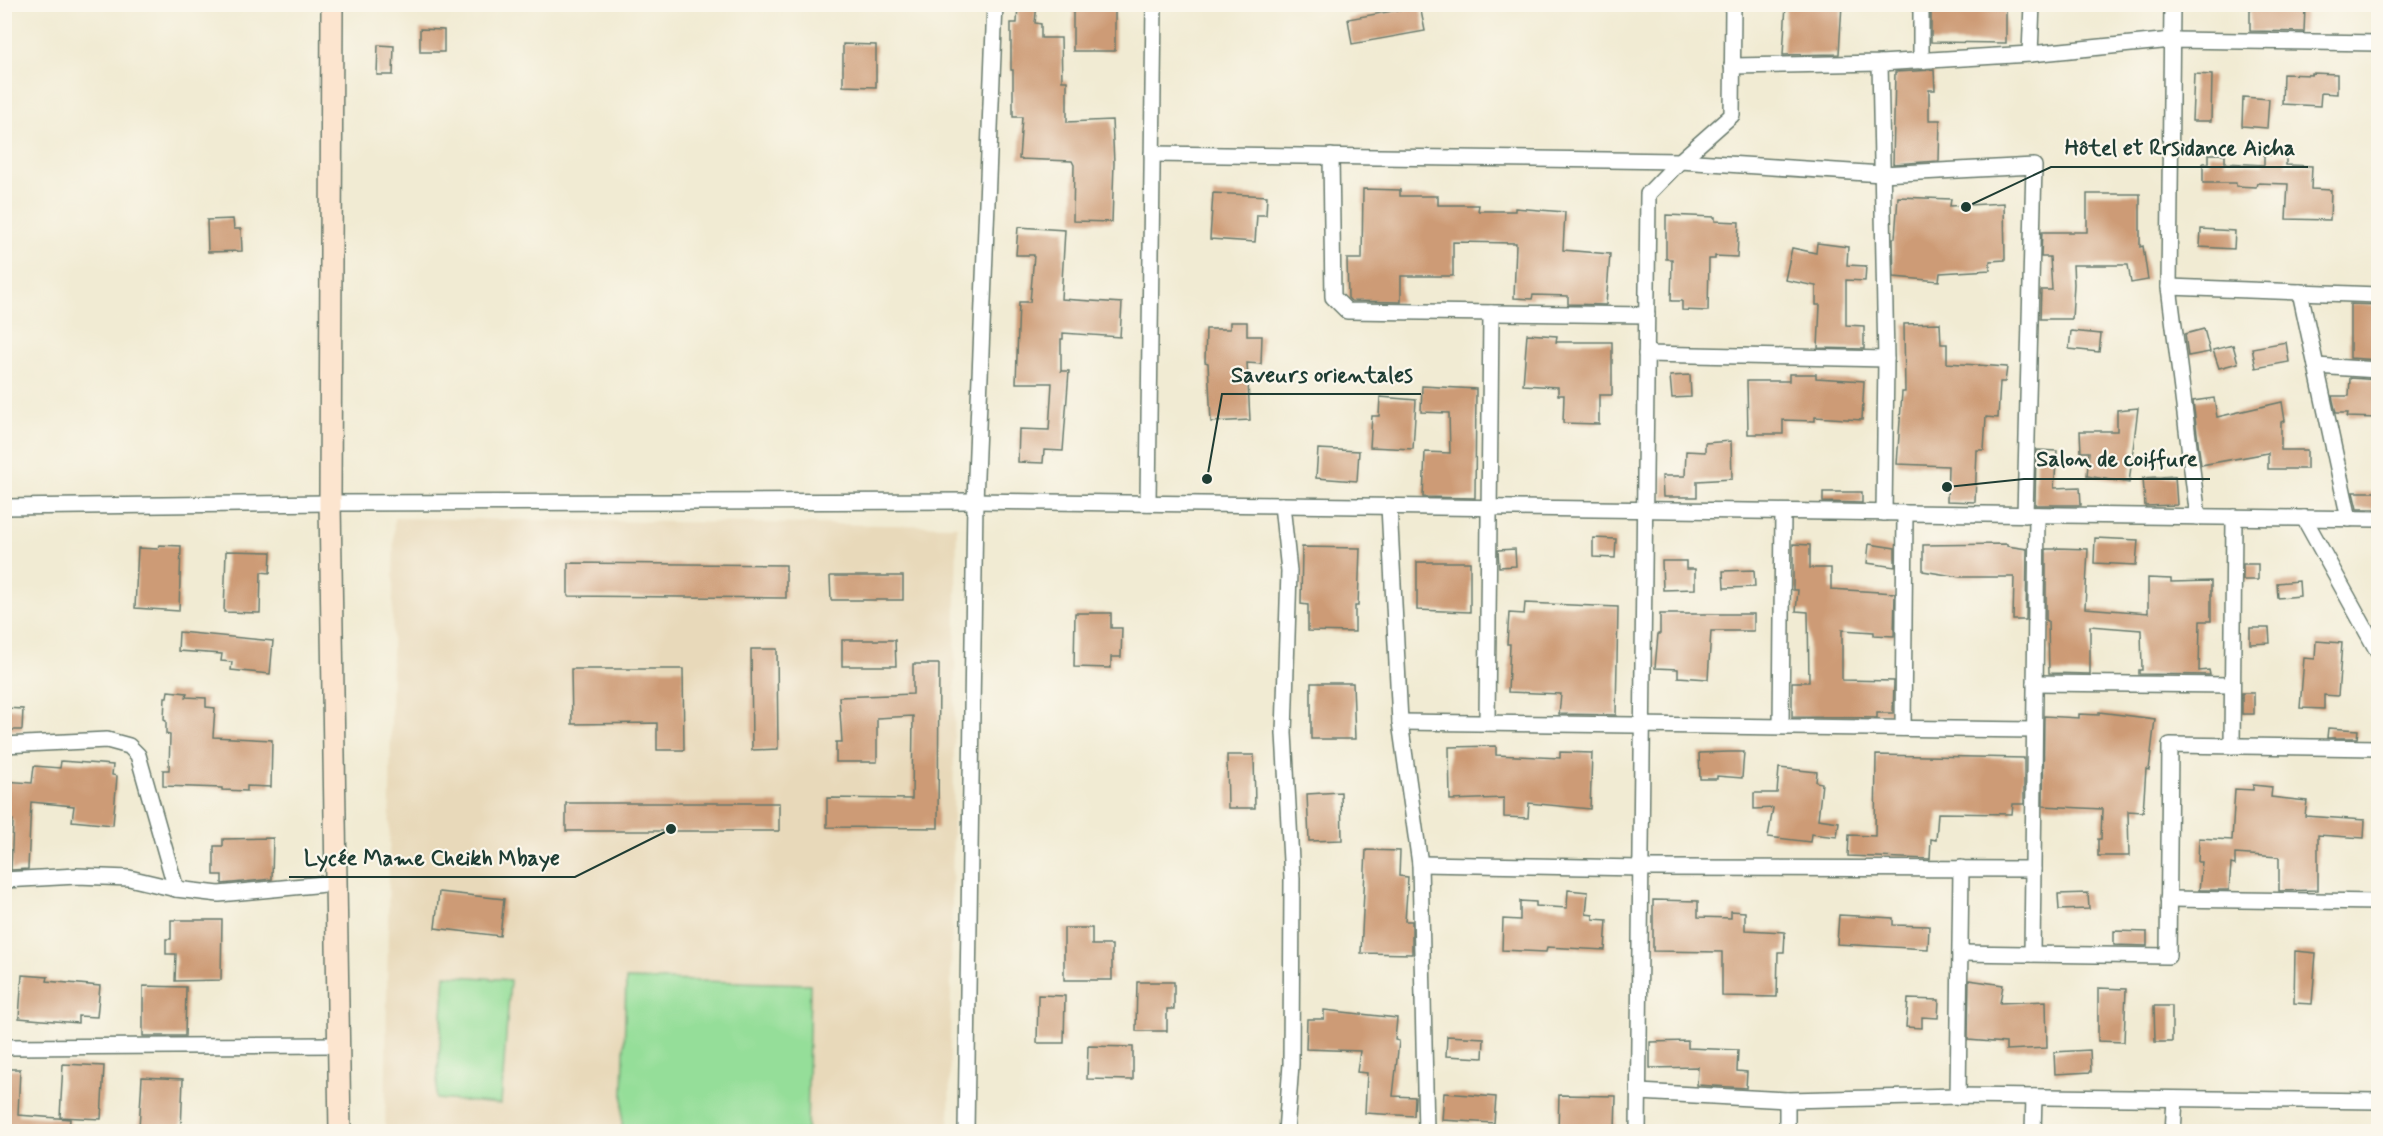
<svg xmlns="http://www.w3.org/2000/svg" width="2383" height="1136" viewBox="0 0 2383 1136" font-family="Mynerve,sans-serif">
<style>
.built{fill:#e8d9ba}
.green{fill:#95de99;stroke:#5a8e66;stroke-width:1.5}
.building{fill:#cd9b76}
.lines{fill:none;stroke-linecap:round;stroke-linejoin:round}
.street-casing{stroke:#687a6c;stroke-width:18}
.secondary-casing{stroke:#687a6c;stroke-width:24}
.street{stroke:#fff;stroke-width:15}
.secondary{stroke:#fce5cf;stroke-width:21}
.leader{fill:none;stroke:#1f3d34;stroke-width:2}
.callout-dot{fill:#1f3d34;stroke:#fbf7ec;stroke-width:2}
.callout-label{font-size:22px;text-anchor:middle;font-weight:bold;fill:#1f3d34;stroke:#fbf7ec;stroke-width:4.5;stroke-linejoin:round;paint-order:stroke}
</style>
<rect width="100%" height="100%" fill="#fbf7ec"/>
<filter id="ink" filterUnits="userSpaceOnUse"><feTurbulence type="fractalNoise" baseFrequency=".0167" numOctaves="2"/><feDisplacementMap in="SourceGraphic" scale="12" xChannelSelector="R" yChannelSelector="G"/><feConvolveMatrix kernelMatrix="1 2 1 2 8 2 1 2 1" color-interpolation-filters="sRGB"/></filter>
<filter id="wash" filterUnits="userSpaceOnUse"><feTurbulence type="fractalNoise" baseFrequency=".008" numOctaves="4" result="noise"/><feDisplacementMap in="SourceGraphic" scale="24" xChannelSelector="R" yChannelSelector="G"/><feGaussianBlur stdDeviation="1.35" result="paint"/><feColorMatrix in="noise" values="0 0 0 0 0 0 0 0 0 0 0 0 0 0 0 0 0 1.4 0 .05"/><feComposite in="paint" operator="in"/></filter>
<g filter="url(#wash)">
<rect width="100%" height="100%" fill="#f1ebd3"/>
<!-- built -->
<path class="built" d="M394,518l563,8 -8,605 -564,1z"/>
<!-- green -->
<g class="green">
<path d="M445,975l65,5 -9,124 -65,-5z"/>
<path d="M626,979l184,5 -3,147h-185z"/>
</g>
<g id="blocks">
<!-- building -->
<g class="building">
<path d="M1018,4h19l-2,19 6,1v14h20l1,43h5v41l45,-2 2,43 -2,59 -39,-1 1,-56 -2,-4 -53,-2 3,-42h-9v-47h-2v-47h6z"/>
<rect x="1073" y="4" width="42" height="47"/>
<path d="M1786,4h56l-3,50 -56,1z"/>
<path d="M1420,6l5,25 -73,13 -4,-25z"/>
<path d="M1931,6l75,1v36l-75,-1z"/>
<path d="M2250,6l55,1 -1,25 -54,-1z"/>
<path d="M420,29l24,1v22h-24z"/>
<path d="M843,44l33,1v42l-33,-1z"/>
<path d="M378,45l16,1 -1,29h-16z"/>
<path d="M1934,70l1,20h-6v30h11l-1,41 -46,3 2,-92z"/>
<path d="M2312,73l25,1v20l-16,-1 -1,13 -38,-2 1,-30 29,1z"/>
<path d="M2194,74l18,1 -1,46h-19z"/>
<path d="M2243,97l26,2 -2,29 -25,-2z"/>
<path d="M2209,154h16v9l39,2v-10h22v10l26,1 -1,23 20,1 -1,30 -44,-1 2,-35 -31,-1 -1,4 -20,-1v-3h-33v-20h6z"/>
<path d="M1363,189l37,1v6h38v9h41l-1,6h37v-3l50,4 -2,38 47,4 -4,51 -38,-1v-8l-35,-1 -1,4 -18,-1 2,-55 -63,-1v34h-52v26l-50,-1 -3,-3 -1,-39h15z"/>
<path d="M1213,193l54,3 -1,19h-9l-2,27 -45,-3z"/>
<path d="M2087,194h53v53l3,-1 5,34 -17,3 -3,-18h-55l1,19 -2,35h-32l1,-29h11l-2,-33h-9l1,-25h45z"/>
<path d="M1898,197l53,2 -1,7 54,-3 1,57 -15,1v9l-50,3 -1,8 -45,-4 -1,-39h2z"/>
<path d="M1666,215l49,2v4l24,1 -2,35 -22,-1v3h-6l-1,52 -26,-1v-9h-11l1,-42h-6z"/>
<path d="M233,219l1,10h7l1,22 -34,1 -1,-32z"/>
<path d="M1018,227l47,3 -4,69 61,4 -2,34 -57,-4v6h-2v32h8l-6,80 -19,-1 -1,13 -25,-1 1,-33 30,1 3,-47h-36l3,-81h11l4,-47h-18z"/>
<path d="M2201,229l34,2 -1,18 -34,-2z"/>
<path d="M1817,243l31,4 -1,18 19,1 -1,15 -19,-1v45l18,1v23l-46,-1 2,-43h-4v-19l-31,-6 7,-32 24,5z"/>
<path d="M2350,304l29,1v55l-29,-2z"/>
<path d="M1230,322h17v14h15l-1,28 -14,-1 3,57 -39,2 -3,-59 -3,-1 1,-33h24z"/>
<path d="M1940,323l1,21h6v19l60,4 -2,15h-5l-2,36 -12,-1 -2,33h-7l-2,52 -28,-1 1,-35 -51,-2 5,-72h3l-1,-68z"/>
<path d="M2204,329l6,23 -22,4 -3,-22z"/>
<path d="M2071,331l30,3 -2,18 -30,-3z"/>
<path d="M1527,334l30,2 -1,6h56v53h-13v29l-36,-1 1,-28h-6v-8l-35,-2z"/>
<path d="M2286,342l3,20 -33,6 -4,-20z"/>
<path d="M2233,345l5,18 -19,5 -6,-18z"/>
<path d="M1789,374h27v4l48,3 -2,39 -47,-3v4l-32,-1v14h-35l-1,-53h42z"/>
<path d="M1690,375l1,22 -19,1 -2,-22z"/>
<path d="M2350,378l29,2v38l-32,-1 1,-4h-12l-4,-17h17z"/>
<path d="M1422,386l54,3 -1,109 -52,-1 2,-45 25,1 -1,-40 -28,-1z"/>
<path d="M1380,397l36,3 -3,49 -43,-2 2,-31h7z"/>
<path d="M2214,398l3,19 65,-15 3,19 -4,1v28h26v19h-39v-16l-67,12 -8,-64z"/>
<path d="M2138,408l-9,75 -42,-7 2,-24h-8l-1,-21h37v-21z"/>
<path d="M1731,441l1,38 -35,2v16h-34l-1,-21h23l1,-25 19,1v-9z"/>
<path d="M1318,449l41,2 -2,30 -41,-3z"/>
<path d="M2036,450l21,1 -3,37 26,-1 1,18h-46z"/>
<path d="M2175,476l2,29 -32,1 -2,-28z"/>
<path d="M1823,492h39v11l-39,-1z"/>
<path d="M2353,492h26v17h-22z"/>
<path d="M1593,538l23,1 -1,19 -22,-1z"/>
<path d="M2095,538l43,2 -2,25 -42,-2z"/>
<path d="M1793,544l17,1v23h21v21l64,4 -1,43 -20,-1v-3l-32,-2v50l52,1 -1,32h-16v5l-85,-1v-35h17l-1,-70 -12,-1 2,-21h-5z"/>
<path d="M1869,544l26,4v19l-28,-4z"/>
<path d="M2007,544v2l20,3 -1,71h-13l1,-43h-54l-37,-6v-26z"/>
<path d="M159,545l22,1 -2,65 -44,-3 3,-60 20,1z"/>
<path d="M1302,547l58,1 -2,58h-3v26l-47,-1v-26l-7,-1z"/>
<path d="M2056,548l32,1 -3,59 63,5v-35l23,1v3l40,-1v40h-11l-1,50 10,-1 1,5 -71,-1v-4h3l-1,-40 -51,-4v48l-41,-1 -1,-52 -2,-1v-71h10z"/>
<path d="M1515,549l1,17 -17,1 -1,-17z"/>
<path d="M226,551l45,1 -1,21 -9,-1 -1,41 -36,-1z"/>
<path d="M1662,561h24v8h9v20l-32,1z"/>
<path d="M1417,562h53v50l-53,-2z"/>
<path d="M568,563l218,2v33l-218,-2z"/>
<rect x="2243" y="564" width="15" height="16"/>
<path d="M1754,570l1,17 -31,1 -1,-17z"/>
<path d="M830,576h73v24h-72z"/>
<path d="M2299,581l1,15 -22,2 -1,-15z"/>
<path d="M1525,603l93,4 -2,108 -57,-1 2,-20 -53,-2 2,-48h-3l2,-31 15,1z"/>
<path d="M1075,613h36v15h11l-1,29h-10v11l-37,-1z"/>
<path d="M1660,614h94v17h-43l-3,48 -30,-2v-8l-23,-1 3,-34h2z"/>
<path d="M2250,628h19l1,15 -20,1z"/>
<path d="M179,632l94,9 -3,33 -39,-4 1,-8 -11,-1 1,-7 -44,-3z"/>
<path d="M842,640h53l1,26h-54z"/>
<path d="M2316,641l26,2 -4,53 -14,-1v14l-24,-1 4,-50 11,1z"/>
<path d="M751,649h26l1,100 -26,1z"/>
<path d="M913,664h26l-1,164 -111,-1v-29l85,1 1,-83 -36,2v44h-41v-20h6l-3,-45 74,-3z"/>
<path d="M571,669h112l1,81h-27v-27l-85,1z"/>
<path d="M1311,683h42l2,56h-44z"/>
<path d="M168,691l19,2 -1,4 20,1v9l9,1 -2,29 59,3 -1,47 -24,-1v5l-25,-1v-2l-59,-2v-16h6l1,-35 -4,-1v-13l-2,-1 1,-23h2z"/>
<rect x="2242" y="693" width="12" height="21"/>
<path d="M4,708l19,1 -1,21h-18z"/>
<path d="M2099,712l56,7 -6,51 -3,-1 -3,43 -15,-1 1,45h-31v-17h3l1,-30 -59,-3 1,-90 35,2v-4l20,1z"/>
<path d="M2328,728l30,2 -1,8h-30z"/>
<path d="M1496,746v9l64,3v-6l32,1 -2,56 -61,-6 -1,15 -24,-1v-19l-54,2 -1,-53z"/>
<path d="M1729,752h15l-2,26 -25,-2v3h-17l-1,-26z"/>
<path d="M1227,755h27l1,53h-27z"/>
<path d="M1876,755l148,3v46h-11l-1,10 -74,-1 -2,27 -5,-1 -1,20 -82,-3 1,-21 26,1z"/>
<path d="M61,761l52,4 -1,10 5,1 -4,49 -41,-4 2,-15 -43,-4 -3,67 -17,1 2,-50h-9v-39l28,2 2,-17 26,2z"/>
<path d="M1779,768l38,4 -1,10 6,1 -4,36 21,3 -2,15 -26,-3 -1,8 -42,-5 5,-29 -19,1v-16h23z"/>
<path d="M2253,785l19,2 -1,10 36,4 -2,15 60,4 -1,18 -46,-3v55l-39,1v-34l-44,-3v11l-4,-1 -2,26h-30l3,-28h-4l1,-24 33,2 3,-51 18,1z"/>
<path d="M1341,792l1,48 -33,1 -2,-47z"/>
<rect x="566" y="803" width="213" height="28"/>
<path d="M273,838l-1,41 -50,5v-9h-8v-29h9v-7z"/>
<path d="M1366,850l34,1 -1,25 9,1 -3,44h7v33l-51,-1z"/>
<path d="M1568,890l20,2 -2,22 7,1v4l14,1 -2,30 -58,-3 -1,5 -44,-2 1,-31 17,1v-19l16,1v4l31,2z"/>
<path d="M439,892l65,7 -4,37 -65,-8z"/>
<path d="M2088,893l1,16 -30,1 -1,-16z"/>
<path d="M1653,900l45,1v16l33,1v-7l14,1v18l40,2 -1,20h-6l-1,45 -55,-1v-44l-69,-1z"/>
<path d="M1839,915l54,3v7l36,1 -1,23 -91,-5z"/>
<path d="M171,920h51l-1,60 -46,1 1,-27h-10v-15h5z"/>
<path d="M1064,928h28v17h20v35h-48z"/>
<path d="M2114,931l33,1v14l-33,-1z"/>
<path d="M2295,951l21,2 -4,51 -18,-1z"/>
<path d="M22,975l26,2 -1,4 53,5 -3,31 -19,-1v7l-59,-5z"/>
<path d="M1969,980l34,5 -3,18 46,-2 1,47 -41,2v-7l-38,-3z"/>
<path d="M1137,982h37v27h-7v22h-31z"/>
<path d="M143,986l43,1 -1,49h-42z"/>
<path d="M2098,988l28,1 -2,53 -26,-1z"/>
<path d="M1038,995l27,1 -1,47h-27z"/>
<path d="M1908,999l31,1 -1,18 -16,-1v11l-16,-1z"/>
<path d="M2154,1006h18v36h-17z"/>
<path d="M1324,1010l73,8 -2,22 4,1 -6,55 22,1 -1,19 -49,-3 2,-40 -10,-1 3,-21 -54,-2 1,-30h17z"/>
<path d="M1447,1036l37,2 -1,20 -37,-2z"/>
<path d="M1688,1041v7l50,2 -1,21 10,1 -1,16 -49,-3 1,-18 -48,1v-26z"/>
<path d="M1088,1046l45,1v33l-46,-1z"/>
<path d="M2090,1050l1,22 -36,2 -1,-22z"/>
<path d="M63,1064l41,2 -3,53 -41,-2z"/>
<path d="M4,1069h16l-2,46 52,4 -1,12h-65z"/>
<path d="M142,1077l41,2 -2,51 -42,-2z"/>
<path d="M1444,1093l52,4 -2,26 -52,-3z"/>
<path d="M1559,1095l57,1 -1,35h-57z"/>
</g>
</g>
</g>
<g filter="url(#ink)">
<use href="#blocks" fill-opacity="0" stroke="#687a6c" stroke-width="1.5"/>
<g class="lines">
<!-- street casing -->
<g class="street-casing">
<g id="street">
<path d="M2172,4l-3,283 29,230"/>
<path d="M2030,54l2,-50"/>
<path d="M1921,61v-57"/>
<path d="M1880,63l6,296 -2,154"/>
<path d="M1732,66l148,-3 150,-9 142,-14 206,3"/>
<path d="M1152,154l528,7 202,13 152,-8 -9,349"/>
<path d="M1331,156l2,141 14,14 300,4"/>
<path d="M2169,287l209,8"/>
<path d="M2300,292l49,227"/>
<path d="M1646,354l240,5"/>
<path d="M2316,366l62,4"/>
<path d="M1148,503l6,-499"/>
<path d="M1282,505l7,66 -5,162 8,146 -1,185 -5,68"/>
<path d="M1389,506l11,216 20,142 6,268"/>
<path d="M4,507l326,-4 645,-2 1403,18"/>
<path d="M2304,518l74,134"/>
<path d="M2035,683l197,2"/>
<path d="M1400,722l634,8"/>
<path d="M1487,723l4,-410"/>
<path d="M1781,726l2,-214"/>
<path d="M1903,728l2,-215"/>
<path d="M4,745l103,-5 22,6 9,9 38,134"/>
<path d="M2232,746l2,-229"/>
<path d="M1420,864l221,4 392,1"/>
<path d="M4,880l73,-4 52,2 47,11 43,5 117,-11"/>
<path d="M2168,899l210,3"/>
<path d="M1960,953l208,3 2,-211 208,3"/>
<path d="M2032,954l5,-439"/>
<path d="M4,1047l335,-2"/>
<path d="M1639,1092l148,8 171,-4 420,5"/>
<path d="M1958,1096l3,-228"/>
<path d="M1787,1100v32"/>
<path d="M966,1132l9,-631 20,-497"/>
<path d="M1638,1132l10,-938 32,-33 52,-46 1,-111"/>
<path d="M2033,1132l1,-35"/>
<path d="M2173,1132l2,-33"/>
</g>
</g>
<!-- secondary casing -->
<g class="secondary-casing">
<path id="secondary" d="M332,4l-2,499 10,629"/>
</g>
<!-- street -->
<use href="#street" class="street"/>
<!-- secondary -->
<use href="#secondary" class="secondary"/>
</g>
</g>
<!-- callouts -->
<path class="leader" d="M1966 207L2051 167H2308M1207 479L1222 394H1421M1947 487L2024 479H2210M671 829L575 877H289"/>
<g class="callout-dot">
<circle cx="1966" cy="207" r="6"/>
<circle cx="1207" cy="479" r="6"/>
<circle cx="1947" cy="487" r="6"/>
<circle cx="671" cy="829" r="6"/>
</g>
<g class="callout-label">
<text x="2180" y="155">Hôtel et Rrsidance Aicha</text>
<text x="1322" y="382">Saveurs orientales</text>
<text x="2117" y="466">Salon de coiffure</text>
<text x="432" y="865">Lycée Mame Cheikh Mbaye</text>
</g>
<!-- margin -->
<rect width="2383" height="1136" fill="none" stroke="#fbf7ec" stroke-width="24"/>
</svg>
